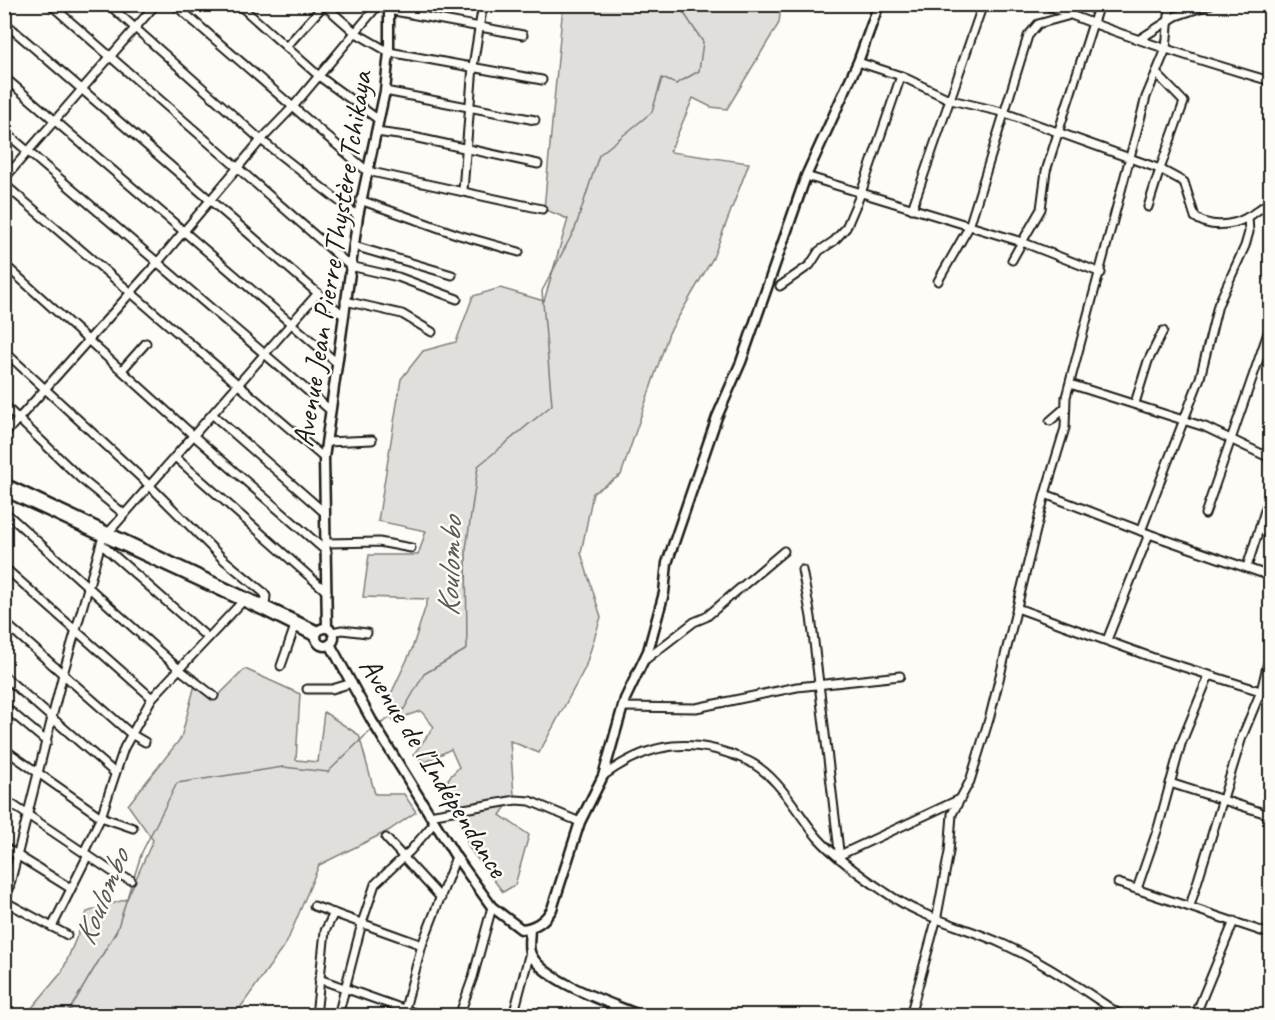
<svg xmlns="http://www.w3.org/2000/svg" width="1275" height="1020" viewBox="0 0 1275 1020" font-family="Caveat,sans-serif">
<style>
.green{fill:#e0dfdb;stroke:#7e7e7c;stroke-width:1.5}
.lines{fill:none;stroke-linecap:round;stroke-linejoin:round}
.stream{stroke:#797876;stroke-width:1.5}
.minor-casing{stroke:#1c1c1c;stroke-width:11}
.tertiary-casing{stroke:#1c1c1c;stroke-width:13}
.minor{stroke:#fdfcf7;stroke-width:7}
.tertiary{stroke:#fdfcf7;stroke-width:8}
.labels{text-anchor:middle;stroke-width:5;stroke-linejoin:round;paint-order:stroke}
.street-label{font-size:30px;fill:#1c1c1c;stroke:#fdfcf7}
.water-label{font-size:32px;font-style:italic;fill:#5a5a58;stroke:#fdfcf7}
</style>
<rect width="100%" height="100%" fill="#fdfcf7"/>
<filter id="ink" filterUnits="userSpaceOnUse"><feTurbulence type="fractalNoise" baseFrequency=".0167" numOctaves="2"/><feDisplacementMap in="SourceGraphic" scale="12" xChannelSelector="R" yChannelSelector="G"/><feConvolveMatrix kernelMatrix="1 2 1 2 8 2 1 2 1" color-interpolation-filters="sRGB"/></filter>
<g filter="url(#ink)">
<!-- green -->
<g class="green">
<path d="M563,5h218l-2,18 -52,86 -16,-2 -18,-9 -23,54 79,11 -36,95 -44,75 -48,142 -28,18 -12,60 20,64 -16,51 -46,85 -29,-12 4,54 -14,20 29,20 -14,50 -12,7 -34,-44 -21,-69 11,-12 -8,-18 -25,13 -13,-7 21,-28 -13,-16 -28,9 -2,-26 21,-45 16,-50 -65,-2 6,-42h49l8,-24 -48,-10 23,-142 22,-28 33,-9 17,-46 27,-8 44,13 24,-82 -24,-10z"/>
<path d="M245,669l55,25 -4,66 22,2 6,-50 35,23 16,59h29l12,18 -28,19 -69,34 -32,77 -52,73 -210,1 37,-44 25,-60 40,-13 26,-59 -25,-35 53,-67 15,-57 23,14z"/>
</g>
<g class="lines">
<!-- stream -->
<g class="stream">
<path d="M380,724l24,-15 20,-35 43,-25 -1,-100 12,-83 74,-61 -10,-114 33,-62 24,-74 53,-43 10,-34 14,6 23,-13 4,-29 -25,-38"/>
<path d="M134,877l8,-25 35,-69 106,-16 45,5 45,-44"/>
<path d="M66,1016l51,-86 15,-48"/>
</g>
<!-- minor casing -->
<g class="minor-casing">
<g id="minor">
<path d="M50,4l300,262 48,11 59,22"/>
<path d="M108,4l153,136 97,76"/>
<path d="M174,4l193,167 175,38"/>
<path d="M238,4l82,73 59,43"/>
<path d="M323,4l33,29 33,19 153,28"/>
<path d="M1043,4c74,30 151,55 227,77"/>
<path d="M1099,4l-53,167 -5,38 -19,33 79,31"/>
<path d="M389,10l134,25"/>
<path d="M422,15l2,-11"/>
<path d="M4,22l339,293"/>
<path d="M1140,39l36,-23 35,-12"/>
<path d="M286,47l38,-42"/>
<path d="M858,62l43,14 50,24 51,12 158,57 -12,38"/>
<path d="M1156,73l28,29 -24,67 24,13 11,35c13,11 37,9 51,1 9,-4 15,-12 24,-15"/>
<path d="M4,77l333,286"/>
<path d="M385,91l150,29"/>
<path d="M4,131l326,279"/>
<path d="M376,132l37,5 125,27"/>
<path d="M806,176l216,66 -10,18"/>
<path d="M4,179l152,-175"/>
<path d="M4,184l320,274"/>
<path d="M463,190l10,-124 10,-62"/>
<path d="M360,200l99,35 60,17"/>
<path d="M912,209l71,-205"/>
<path d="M354,246l98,29"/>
<path d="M4,264l190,172 133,116"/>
<path d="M938,281l31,-54 59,-191 10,-12 29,-8"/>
<path d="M780,286l30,-21 9,-14 15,-10 12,-13 15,-35 40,-117"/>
<path d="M345,301l57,13 30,18"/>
<path d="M4,351l145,134 74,74 40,33 3,4 -1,8"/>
<path d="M122,370l24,-27"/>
<path d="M1070,384l135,43 65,31"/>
<path d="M1135,403l13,-42 15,-30"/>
<path d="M4,405l76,73 44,36"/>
<path d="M213,415l112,98"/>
<path d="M1050,421l15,-13"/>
<path d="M4,435l154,-173 103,-122 31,-32 87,-104"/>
<path d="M326,442l46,-2"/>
<path d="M175,457l152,135"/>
<path d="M1045,494l104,40 121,42"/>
<path d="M4,511l175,158 35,27"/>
<path d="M1205,514l65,-187"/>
<path d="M1141,531l59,-153 18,-73 27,-59 4,-14 -1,-15"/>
<path d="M327,543l52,-1 32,6"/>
<path d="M101,544l107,94"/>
<path d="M4,567l148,131"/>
<path d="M1247,567l23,-72"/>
<path d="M802,570l9,47 29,242"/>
<path d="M1017,608l134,49 119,37"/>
<path d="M4,622l127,112 14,8"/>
<path d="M332,632l10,-2 25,3"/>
<path d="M1107,640l42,-106"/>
<path d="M645,660l49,-38 12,-5 78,-66"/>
<path d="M281,666l14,-40"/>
<path d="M4,676l111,97"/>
<path d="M307,689h25l20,-6"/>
<path d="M4,706l43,36"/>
<path d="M623,707l73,1 101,-21 103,-11"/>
<path d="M4,749l97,68 32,11"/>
<path d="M603,776c48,-35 90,-40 145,-15 31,15 48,51 70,77 19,21 43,38 67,54 41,29 78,33 120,53 41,19 79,45 117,71"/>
<path d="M1170,783l100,32"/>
<path d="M4,799l110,74 17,7"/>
<path d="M429,815l87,-15 14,1 50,21"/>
<path d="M386,838l55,60"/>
<path d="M4,847l66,41"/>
<path d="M84,852l17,-35 23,-69 28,-50 91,-97"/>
<path d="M840,855l118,-55"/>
<path d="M1118,883l152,51"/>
<path d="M1137,889l21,-61 23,-84 28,-69"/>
<path d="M6,902l61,33"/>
<path d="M314,906l108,39"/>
<path d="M1190,906l52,-169 19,-46 9,-37"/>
<path d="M4,908l59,-234 39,-134 216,-247"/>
<path d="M52,927l36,-72"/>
<path d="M319,979l104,37"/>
<path d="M316,1016l9,-85 9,-18"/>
<path d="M338,1016l24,-93 13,-39 35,-33 24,-28"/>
<path d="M403,1016l19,-71 34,-88"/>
<path d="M459,1016l14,-39 19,-70"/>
<path d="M513,1016l17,-64"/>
<path d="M910,1016l26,-95 13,-69 3,-38 18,-33 20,-65 55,-222 20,-66 1,-31 80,-300 20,-48 4,-45"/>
<path d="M1195,1016l39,-95"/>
</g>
</g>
<!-- tertiary casing -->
<g class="tertiary-casing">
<g id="tertiary">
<path d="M4,483l314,148"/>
<path d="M4,491l258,119 54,27"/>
<circle cx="325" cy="637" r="9"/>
<path d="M327,628l-3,-170 34,-242 27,-125 4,-39v-48"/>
<path d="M330,644l42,77 84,136 36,50 29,22c14,-1 24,-8 31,-20l28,-87 23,-46 22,-77 23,-48 16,-58 3,-30 50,-146 24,-55 65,-186 52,-114 21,-58"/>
<path d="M530,928c0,7 -2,17 0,24 10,29 84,52 111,64"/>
</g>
</g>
<!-- minor -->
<use href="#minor" class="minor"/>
<!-- tertiary -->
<use href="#tertiary" class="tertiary"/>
</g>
</g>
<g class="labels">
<!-- street labels -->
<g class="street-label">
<text transform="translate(332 259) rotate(-81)" y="10">Avenue Jean Pierre Thystère Tchikaya</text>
<text transform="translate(434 767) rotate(58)" y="10">Avenue de l'Indépendance</text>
</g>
<!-- water labels -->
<g class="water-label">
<text transform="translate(449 567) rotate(-88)" y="11">Koulombo</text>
<text transform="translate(101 897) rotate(-68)" y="11">Koulombo</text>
</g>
</g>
<!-- margin -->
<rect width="1275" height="1020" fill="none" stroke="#fdfcf7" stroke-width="24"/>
<rect x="12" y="12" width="1251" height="996" fill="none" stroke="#1c1c1c" stroke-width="2" filter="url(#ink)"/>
</svg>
